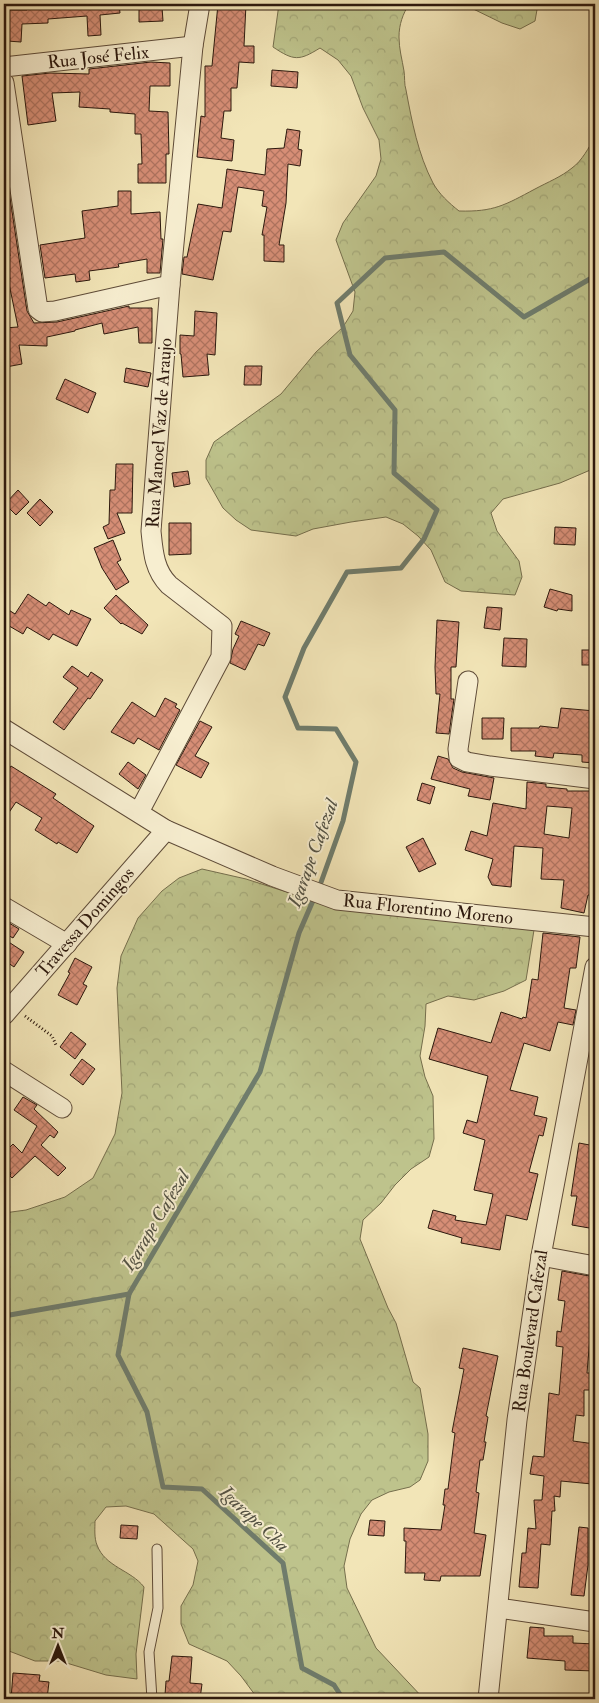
<svg xmlns="http://www.w3.org/2000/svg" width="599" height="1703" viewBox="0 0 599 1703" font-family="'IM FELL Double Pica',serif">
<style>
.forest{fill:url(#forest-crowns);stroke:#756e4c}
.lines{fill:none;stroke-linecap:round;stroke-linejoin:round}
.stream{stroke:#6f7c6c;stroke-width:5}
.building{fill:url(#building-cross-hatch);stroke:#2c180d;fill-rule:evenodd}
.lane-casing{stroke:#5e4b38;stroke-width:11}
.street-casing{stroke:#5e4b38;stroke-width:21}
.path{stroke:#2c180d;stroke-width:3;stroke-dasharray:1 2.5;stroke-linecap:butt}
.lane{stroke:#f7eed0;stroke-width:9}
.street{stroke:#f7eed0;stroke-width:19}
.labels{text-anchor:middle;stroke-width:4;stroke-linejoin:round;paint-order:stroke}
.street-label{font-size:18px;fill:#2c180d;stroke:#f7eed0}
.water-label{font-size:19px;font-style:italic;fill:#535244;stroke:#f7eed0}
</style>
<defs>
<pattern id="forest-crowns" width="20" height="18" patternUnits="userSpaceOnUse" patternTransform="scale(1.25)"><rect width="20" height="18" fill="#bec38c"/><path d="M2 6a3 3 0 1 1 6 0M12 15a3 3 0 1 1 6 0" fill="none" stroke="#a3a778"/></pattern>
<pattern id="building-cross-hatch" width="8" height="8" patternUnits="userSpaceOnUse" patternTransform="scale(1.25)"><rect width="8" height="8" fill="#d68e76"/><path d="M0 0l8 8M0 8l8-8" fill="none" stroke="#ae735f"/></pattern>
</defs>
<rect width="100%" height="100%" fill="#f2e5b7"/>
<filter id="stains"><feTurbulence type="fractalNoise" baseFrequency=".004" numOctaves="4"/><feColorMatrix values="0 0 0 0 .2 0 0 0 0 .09 0 0 0 0 .02 0 0 0 .5 -.17"/></filter>
<radialGradient id="worn" r=".72"><stop offset=".6" stop-color="#630" stop-opacity="0"/><stop offset="1" stop-color="#630" stop-opacity=".3"/></radialGradient>
<!-- forest -->
<g class="forest">
<path d="M279,4h130c-6,10 -10,20 -10,33 0,12 3,22 5,34 1,6 0,13 2,19 6,32 12,64 27,93 6,11 16,20 26,28 35,1 46,-6 76,-22 13,-7 26,-12 37,-21 10,-7 17,-21 23,-31v331l-35,15 -57,16 -12,14 6,18 22,30 3,16 -7,18 -54,-4 -16,-9 -14,-32 -13,-14 -15,-12 -17,-7 -35,5 -38,7 -17,7 -45,-6 -15,-10 -13,-12 -17,-30v-18l8,-18 67,-48 35,-42 27,-25 10,-16 2,-19 -19,-52 7,-17 33,-47 5,-17 -2,-19 -16,-32 -12,-32 -13,-16 -18,-12c-21,13 -26,13 -47,-1z"/>
<path d="M463,4h75l-3,17 -15,8 -18,-6z"/>
<path d="M202,869l44,10 75,24 213,27 -8,50 -22,11 -30,9 -26,-4 -22,8 -1,22 -5,30 5,21 8,19 1,43 -5,18 -18,12 -16,16 -14,18 -18,17 -3,19 28,69 8,15 17,59 7,6 8,46v27l-8,19 -10,7 -21,5 -17,8 -11,14 -11,25 -6,27 3,22 29,60 48,51h-166l-17,-23 -14,-15 -38,-17 -8,-20v-18l12,-21 5,-24 -5,-12 -39,-35 -28,-8 -20,1 -11,14c0,7 -1,17 2,24 8,22 34,25 47,42l-8,67 1,25 -31,-4 -46,-14h-25l-26,-10 -5,-57v-381l22,-3 39,-13 28,-19 22,-44 7,-41 -5,-105 4,-32 17,-38 24,-27 17,-13z"/>
</g>
<g class="lines">
<!-- stream -->
<g class="stream">
<path d="M319,888l24,-67 13,-59 -20,-33 -38,-1 -13,-31 19,-49 43,-76 54,-4 23,-29 13,-29 -43,-37 1,-63 -45,-55 -13,-52 48,-45 59,-6 80,65 71,-41"/>
<path d="M129,1294l-11,61 29,57 16,75 39,2 81,74 19,105 32,17 9,14"/>
<path d="M4,1316l125,-22 131,-222 39,-139 16,-37"/>
</g>
</g>
<!-- building -->
<g class="building">
<path d="M26,4h93l1,9 -20,2 1,20 -13,1 -1,-20 -39,3v4l-26,1 -1,18 -14,-1v-31h20z"/>
<path d="M218,4h28l-2,42h10v17l-15,-1 -2,26h-6v23h-7l-3,27 13,2 -2,21 -35,-4 4,-41 4,1v-51h7z"/>
<path d="M162,7l1,14 -24,1v-14z"/>
<path d="M151,62l19,1v23h-20l-1,25 19,1 1,42h-3v29h-28v-19h4l-1,-30h-6v-20l-25,-2v-3l-31,-2 1,-15 -28,1 4,28 -28,4 -6,-49 28,-3 39,1v-5z"/>
<path d="M272,70l26,2 -1,16 -26,-2z"/>
<path d="M287,129l13,2 -2,18 4,1 -2,16 -12,-2 -2,39 -7,42h5v17l-20,-1v-26h-2l5,-28 -5,-1 2,-15 -26,-4 -7,45 -8,-1 -10,49 -31,-6 2,-17h3l11,-53 24,4 5,-39 38,6 2,-26 17,-1z"/>
<path d="M5,178h2l20,133 7,12 23,-1 72,-16v2h23v35h-13l-1,-16 -34,7 -2,-11 -27,7v1l-28,6v9l-28,-1 3,19 -16,3 -2,-16 2,-1 -2,-22 14,-1 -10,-48h2l-5,-22 5,-1 -4,-30h-2z"/>
<path d="M118,191h13v23l29,-2 1,27h2l-3,34h-13v-14l-29,5 1,3 -30,4 1,9 -14,2 -1,-8 -30,4 -5,-33 45,-7 -3,-27 36,-5z"/>
<path d="M195,311l22,2 -2,42 -8,-1 2,21 -26,2 -2,-23h-1v-19l14,1z"/>
<path d="M245,366h17l-1,19h-17z"/>
<path d="M126,368l25,5 -3,14 -24,-5z"/>
<path d="M65,379l31,14 -8,20 -32,-14z"/>
<path d="M116,464h17l-1,49h-15l8,20 -17,6 -5,-12 6,-3 1,-34h5z"/>
<path d="M188,471l2,13 -16,3 -2,-14z"/>
<path d="M18,490l11,12 -13,13 -11,-11z"/>
<path d="M40,499l13,13 -13,14 -13,-13z"/>
<path d="M169,523h22v31l-22,1z"/>
<path d="M555,527l21,1 -1,17 -21,-1z"/>
<path d="M113,540l8,20 -4,2 12,20 -13,8 -14,-22 -8,-20z"/>
<path d="M550,589l22,6v16l-14,-2 -1,2 -13,-4z"/>
<path d="M28,594l18,12 3,-4 20,13 2,-5 20,9 -14,27 -24,-12 -4,6 -22,-13 -4,7 -19,-11v-16l11,7z"/>
<path d="M116,595l32,30 -6,9 -20,-11 -1,1 -17,-16z"/>
<path d="M487,607l15,1 -2,22 -16,-2z"/>
<path d="M437,620l22,2 -3,45h-5v32h3l-5,35 -13,-1 4,-39h-4l-1,-27z"/>
<path d="M241,621l29,12 -6,13 -6,-2 -13,26 -15,-7 3,-14 6,-13 -4,-2z"/>
<path d="M504,638l23,1 -1,28 -24,-1z"/>
<rect x="582" y="650" width="13" height="15"/>
<path d="M72,666l16,11 3,-5 12,8 -13,19 -2,-1 -24,32 -11,-8 25,-34 -15,-11z"/>
<path d="M165,698l12,6 -2,3 5,3 -21,40 -21,-12 -4,6 -23,-12 21,-30 23,15z"/>
<path d="M561,708l34,3v52l-13,-1v-7l-28,-2 -1,5 -18,-2 1,-5h-25v-23h28l1,-2 18,2z"/>
<path d="M482,718h22l-1,21h-21z"/>
<path d="M200,721l12,6 -17,29 14,7 -8,15 -25,-13z"/>
<path d="M438,756l10,3 5,9 9,4 32,6 -4,22 -22,-4 2,-7 -39,-10z"/>
<path d="M128,762l18,13 -8,14 -19,-15z"/>
<path d="M11,766l45,28 -3,4 41,28 -17,27 -19,-11 -1,2 -22,-14 7,-12 -26,-16 -12,18v-43z"/>
<path d="M527,782l19,2v3l21,2v2h26l-2,39h4v32l-4,33h-3l-4,18 -23,-5 3,-28 -23,-1 2,-31 -29,-2 -3,41 -19,-2 -4,-8 5,-18 -28,-9 6,-19 16,5 6,-33 33,6zM547,806l25,2 -3,30 -25,-4z"/>
<path d="M422,783l13,4 -5,17 -13,-4z"/>
<path d="M423,838l13,26 -17,8 -13,-25z"/>
<path d="M4,920l15,9 -6,9 -9,-5z"/>
<path d="M543,933l37,4 -4,31h-6l-6,40 12,2 -3,15 -15,-3 -8,29 -26,-8 -14,47 28,7 -4,18 13,3 -4,18 -4,-1 -10,37 9,2 -11,46 -21,-5 -6,35 -39,-7 1,-5 -34,-10 5,-18 23,6 -1,4 31,5 7,-31 -19,-4 11,-50 -22,-7 4,-13 10,3 11,-47 -59,-17 9,-31 53,15 10,-31 21,7 1,-2 3,1 6,-39 6,1z"/>
<path d="M4,939l20,13 -10,15 -10,-7z"/>
<path d="M75,958l17,9 -9,17 4,2 -10,19 -19,-10 12,-22 -2,-1z"/>
<path d="M71,1032l15,12 -11,15 -15,-12z"/>
<path d="M82,1059l13,10 -12,16 -13,-10z"/>
<path d="M23,1097l14,8 -3,4 24,23 -4,6 -4,-3 -9,10 25,23 -8,8 -23,-20 -23,22 -2,-2 1,-3 -7,-6v-14l9,-9 9,9 15,-27 -23,-16z"/>
<path d="M579,1143l16,3v83l-23,-4 5,-29h-6z"/>
<path d="M562,1271l33,6v49l-4,-1 -4,48h8v17h-11v26l-8,-1 -3,26 22,3 -3,40 -31,-3 -1,16 -6,-1 1,15h-3l-2,34 -9,-1 -3,44 -19,-1 3,-34h4l2,-25 8,1 -2,-29h8l2,-24 -14,-2 3,-18 11,1 5,-64 10,2 4,-48 -7,-1 1,-15 4,1 4,-31 -7,-1z"/>
<path d="M463,1348l35,8 -12,60 2,1 -4,25h2l-3,18h-3l-4,32 3,1 -5,40 12,2 -6,41h-39l-1,5 -16,-1 1,-7h-20l1,-32h-2v-13l37,2 4,-25h-2l2,-16h3l7,-56 -3,-1 12,-63 -5,-1z"/>
<path d="M370,1520l15,1 -1,15 -16,-1z"/>
<path d="M121,1525l17,1 -1,13 -17,-1z"/>
<path d="M579,1527l9,1v37l-4,31 -13,-1z"/>
<path d="M530,1627l14,1v8h29v7l22,1v27l-30,-1v-9l-38,-3z"/>
<path d="M172,1656l20,1 -2,26 12,1 -2,15 -35,-4 1,-14h3z"/>
<path d="M13,1673l27,2 -1,6 10,1 -2,17h-36z"/>
</g>
<g class="lines">
<!-- lane casing -->
<g class="lane-casing">
<path id="lane" d="M152,1699l-3,-47 9,-44 -1,-59"/>
</g>
<!-- street casing -->
<g class="street-casing">
<g id="street">
<path d="M4,67l189,-21"/>
<path d="M4,83l34,226 4,3 13,-1 115,-26"/>
<path d="M468,681l-10,68 1,9 8,4 23,4 105,13"/>
<path d="M4,729l162,101 106,46 65,24 258,27"/>
<path d="M139,812l82,-155 1,-31 -53,-41c-15,-15 -16,-34 -18,-54l19,-246 23,-239 7,-42"/>
<path d="M4,907l63,37"/>
<path d="M4,1015l162,-185"/>
<path d="M4,1071l58,37"/>
<path d="M541,1256l54,10"/>
<path d="M498,1608l97,14"/>
<path d="M488,1699l29,-279 24,-164 54,-289"/>
</g>
</g>
<!-- path -->
<path class="path" d="M25,1016l27,20 4,9"/>
<!-- lane -->
<use href="#lane" class="lane"/>
<!-- street -->
<use href="#street" class="street"/>
</g>
<g class="labels">
<!-- street labels -->
<g class="street-label">
<text transform="translate(98 57) rotate(-6)" y="6">Rua José Felix</text>
<text transform="translate(159 433) rotate(-86)" y="6">Rua Manoel Vaz de Araujo</text>
<text transform="translate(428 909) rotate(6)" y="6">Rua Florentino Moreno</text>
<text transform="translate(85 922) rotate(-49)" y="6">Travessa Domingos</text>
<text transform="translate(530 1331) rotate(-82)" y="6">Rua Boulevard Cafezal</text>
</g>
<!-- water labels -->
<g class="water-label">
<text transform="translate(312 853) rotate(-70)" y="7">Igarape Cafezal</text>
<text transform="translate(155 1220) rotate(-59)" y="7">Igarape Cafezal</text>
<text transform="translate(255 1518) rotate(43)" y="7">Igarape Cha</text>
</g>
</g>
<!-- margin -->
<rect width="599" height="1703" fill="none" stroke="#f2e5b7" stroke-width="20"/>
<rect x="5" y="5" width="589" height="1693" fill="none" stroke="#2c180d" stroke-width="2.5"/>
<rect x="10" y="10" width="579" height="1683" fill="none" stroke="#2c180d"/>
<!-- north arrow -->
<g transform="translate(58 1646)" stroke="#f7eed0" stroke-width="4" paint-order="stroke">
<path d="M0-4L9 19L0 12L-9 19Z" fill="#2c180d"/>
<text y="-8" font-size="14" font-weight="bold" text-anchor="middle" fill="#2c180d">N</text>
</g>
<rect width="100%" height="100%" filter="url(#stains)"/>
<rect width="100%" height="100%" fill="url(#worn)"/>
</svg>
